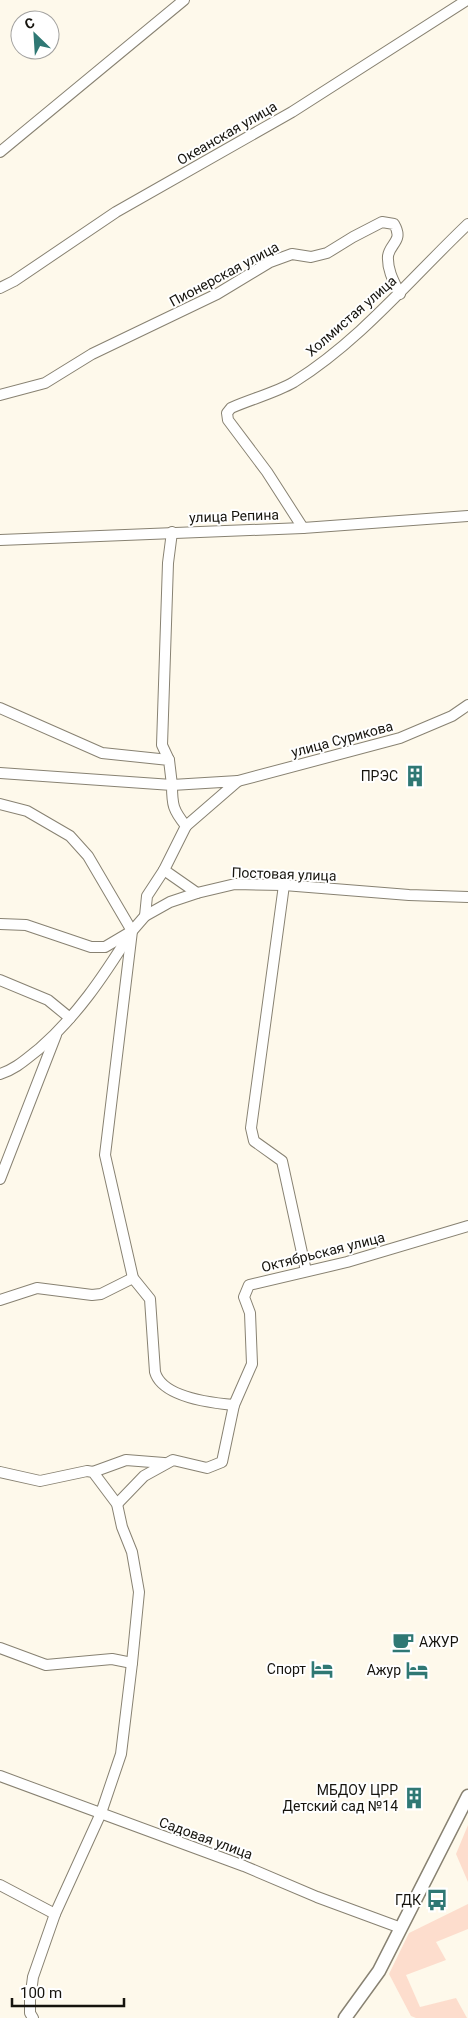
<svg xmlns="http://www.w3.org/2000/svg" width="468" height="2018" viewBox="0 0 468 2018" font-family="Roboto,sans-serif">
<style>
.green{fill:#fdddcd}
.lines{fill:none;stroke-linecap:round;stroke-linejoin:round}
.minor-casing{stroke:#888272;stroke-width:12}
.major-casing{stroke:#888272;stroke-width:15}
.minor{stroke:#fff;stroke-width:10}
.major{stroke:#fff;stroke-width:12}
.labels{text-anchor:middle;stroke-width:4;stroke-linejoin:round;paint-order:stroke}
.street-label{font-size:14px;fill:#16140e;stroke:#fff}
.poi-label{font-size:14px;fill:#16140e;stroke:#fff;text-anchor:end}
</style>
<rect width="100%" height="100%" fill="#fef9eb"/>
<!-- green -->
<g class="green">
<path d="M468,1825v57l-12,-28z"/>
<path d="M468,1904v25l-32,13 10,18 -40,15 14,32 36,-9 11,20h-51l-5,-2 -22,-42 20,-41z"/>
</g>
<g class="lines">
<!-- minor casing -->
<g class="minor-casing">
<g id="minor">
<path d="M0,152l184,-152"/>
<path d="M0,288l14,-7 102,-69 176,-100 175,-112"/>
<path d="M0,395l45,-12 47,-29 125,-60 53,-32 22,-8 19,3 16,-4 26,-16 29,-15 12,2c10,17 -4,19 -6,32 -1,14 6,26 12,38"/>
<path d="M303,528l-36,-56 -39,-52 -1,-7 4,-5c20,-9 44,-15 63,-26 67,-42 117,-104 174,-158"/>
<path d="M0,540l303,-12 165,-12"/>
<path d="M0,708l102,45 67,7 3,25 66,-4 -52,45"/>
<path d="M169,760l-7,-15 6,-182 4,-31"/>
<path d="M0,773l172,12c0,20 1,25 14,41l-22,44 33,23"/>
<path d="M238,781l162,-43 52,-22 16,-11"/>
<path d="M0,804l27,7 43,25 18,20 44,75 -27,224 28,123 17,21 5,73c7,25 56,31 79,33"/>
<path d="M284,885l-33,243 3,13 28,20 24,110"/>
<path d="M145,916l2,-20 17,-26"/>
<path d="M0,924l26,1 65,22h14l27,-16 13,-15 25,-14 27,-9 38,-9 49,1 125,10 59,2"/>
<path d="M0,980l48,20 22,18"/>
<path d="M0,1074c16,-5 26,-15 39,-25 38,-33 64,-72 91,-115"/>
<path d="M0,1179l56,-144"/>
<path d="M0,1300l37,-12 55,7 9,-1 32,-16"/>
<path d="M0,1472l40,9 47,-10 6,1 24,32 5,23 10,25 7,40 -7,71 -11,91 -20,59 -46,101 -22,63 -3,23v13l3,5"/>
<path d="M93,1472l33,-12 38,3"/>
<path d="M117,1504l27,-28 29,-16 34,8 15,-6 12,-57 18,-41 -2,-51 -6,-16 5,-12 98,-23 121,-36"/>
<path d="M0,1648l46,17 66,-6 20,4"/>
<path d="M0,1776l244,90 73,31 84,31"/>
<path d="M0,1885l55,29"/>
</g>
</g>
<!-- major casing -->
<g class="major-casing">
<path id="major" d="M345,2018l34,-47 89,-175"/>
</g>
<!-- minor -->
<use href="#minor" class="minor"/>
<!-- major -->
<use href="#major" class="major"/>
</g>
<!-- icons -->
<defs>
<g id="building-bare" transform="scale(1.725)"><path d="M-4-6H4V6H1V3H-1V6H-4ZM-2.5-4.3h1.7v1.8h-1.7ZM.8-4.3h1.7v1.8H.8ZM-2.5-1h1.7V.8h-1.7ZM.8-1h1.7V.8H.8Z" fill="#2f7874" stroke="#fff" stroke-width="2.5" paint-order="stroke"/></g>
<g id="cafe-bare" transform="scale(1.725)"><path d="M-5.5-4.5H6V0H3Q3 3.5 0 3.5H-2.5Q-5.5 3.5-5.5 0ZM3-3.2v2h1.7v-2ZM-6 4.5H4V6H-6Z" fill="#2f7874" stroke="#fff" stroke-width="2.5" paint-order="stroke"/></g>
<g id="hotel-bare" transform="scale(1.725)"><path d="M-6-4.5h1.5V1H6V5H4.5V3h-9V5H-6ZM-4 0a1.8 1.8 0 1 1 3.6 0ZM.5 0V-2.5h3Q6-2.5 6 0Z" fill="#2f7874" stroke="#fff" stroke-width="2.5" paint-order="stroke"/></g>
<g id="bus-bare" transform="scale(1.725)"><path d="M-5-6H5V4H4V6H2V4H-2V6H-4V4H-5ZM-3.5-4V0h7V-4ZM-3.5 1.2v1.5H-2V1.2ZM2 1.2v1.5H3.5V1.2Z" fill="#2f7874" stroke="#fff" stroke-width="2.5" paint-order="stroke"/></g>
</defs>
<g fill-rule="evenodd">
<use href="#building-bare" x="415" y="776"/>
<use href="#cafe-bare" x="403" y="1642"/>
<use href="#hotel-bare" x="322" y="1669"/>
<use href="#hotel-bare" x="417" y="1670"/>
<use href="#building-bare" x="414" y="1798"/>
<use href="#bus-bare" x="437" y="1900"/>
</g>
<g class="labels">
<!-- street labels -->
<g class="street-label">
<text transform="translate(227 133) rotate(-30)" y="5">Океанская улица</text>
<text transform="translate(224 274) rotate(-28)" y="5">Пионерская улица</text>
<text transform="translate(351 316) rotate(-41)" y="5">Холмистая улица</text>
<text transform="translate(234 516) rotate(-2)" y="5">улица Репина</text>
<text transform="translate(342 739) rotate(-15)" y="5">улица Сурикова</text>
<text transform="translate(284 874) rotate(2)" y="5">Постовая улица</text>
<text transform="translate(323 1252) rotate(-14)" y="5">Октябрьская улица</text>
<text transform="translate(206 1838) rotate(20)" y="5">Садовая улица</text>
</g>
<!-- poi labels -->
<g class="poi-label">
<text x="398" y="781">ПРЭС</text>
<text x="419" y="1647" text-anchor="start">АЖУР</text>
<text x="306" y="1674">Спорт</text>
<text x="401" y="1675">Ажур</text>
<text x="398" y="1795">МБДОУ ЦРР<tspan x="398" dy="16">Детский сад №14</tspan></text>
<text x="421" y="1905">ГДК</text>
</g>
</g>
<!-- north arrow -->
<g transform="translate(35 35) rotate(335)"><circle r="24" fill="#ffffff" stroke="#a2a19f"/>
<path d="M0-4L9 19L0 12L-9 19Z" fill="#2f7874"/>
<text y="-8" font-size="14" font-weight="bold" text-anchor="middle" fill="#16140e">С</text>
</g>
<!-- scale -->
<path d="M12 1998v8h112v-8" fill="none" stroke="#16140e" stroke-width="2.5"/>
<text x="20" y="1998" font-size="15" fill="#16140e" stroke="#ffffff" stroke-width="4" paint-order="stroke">100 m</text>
</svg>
